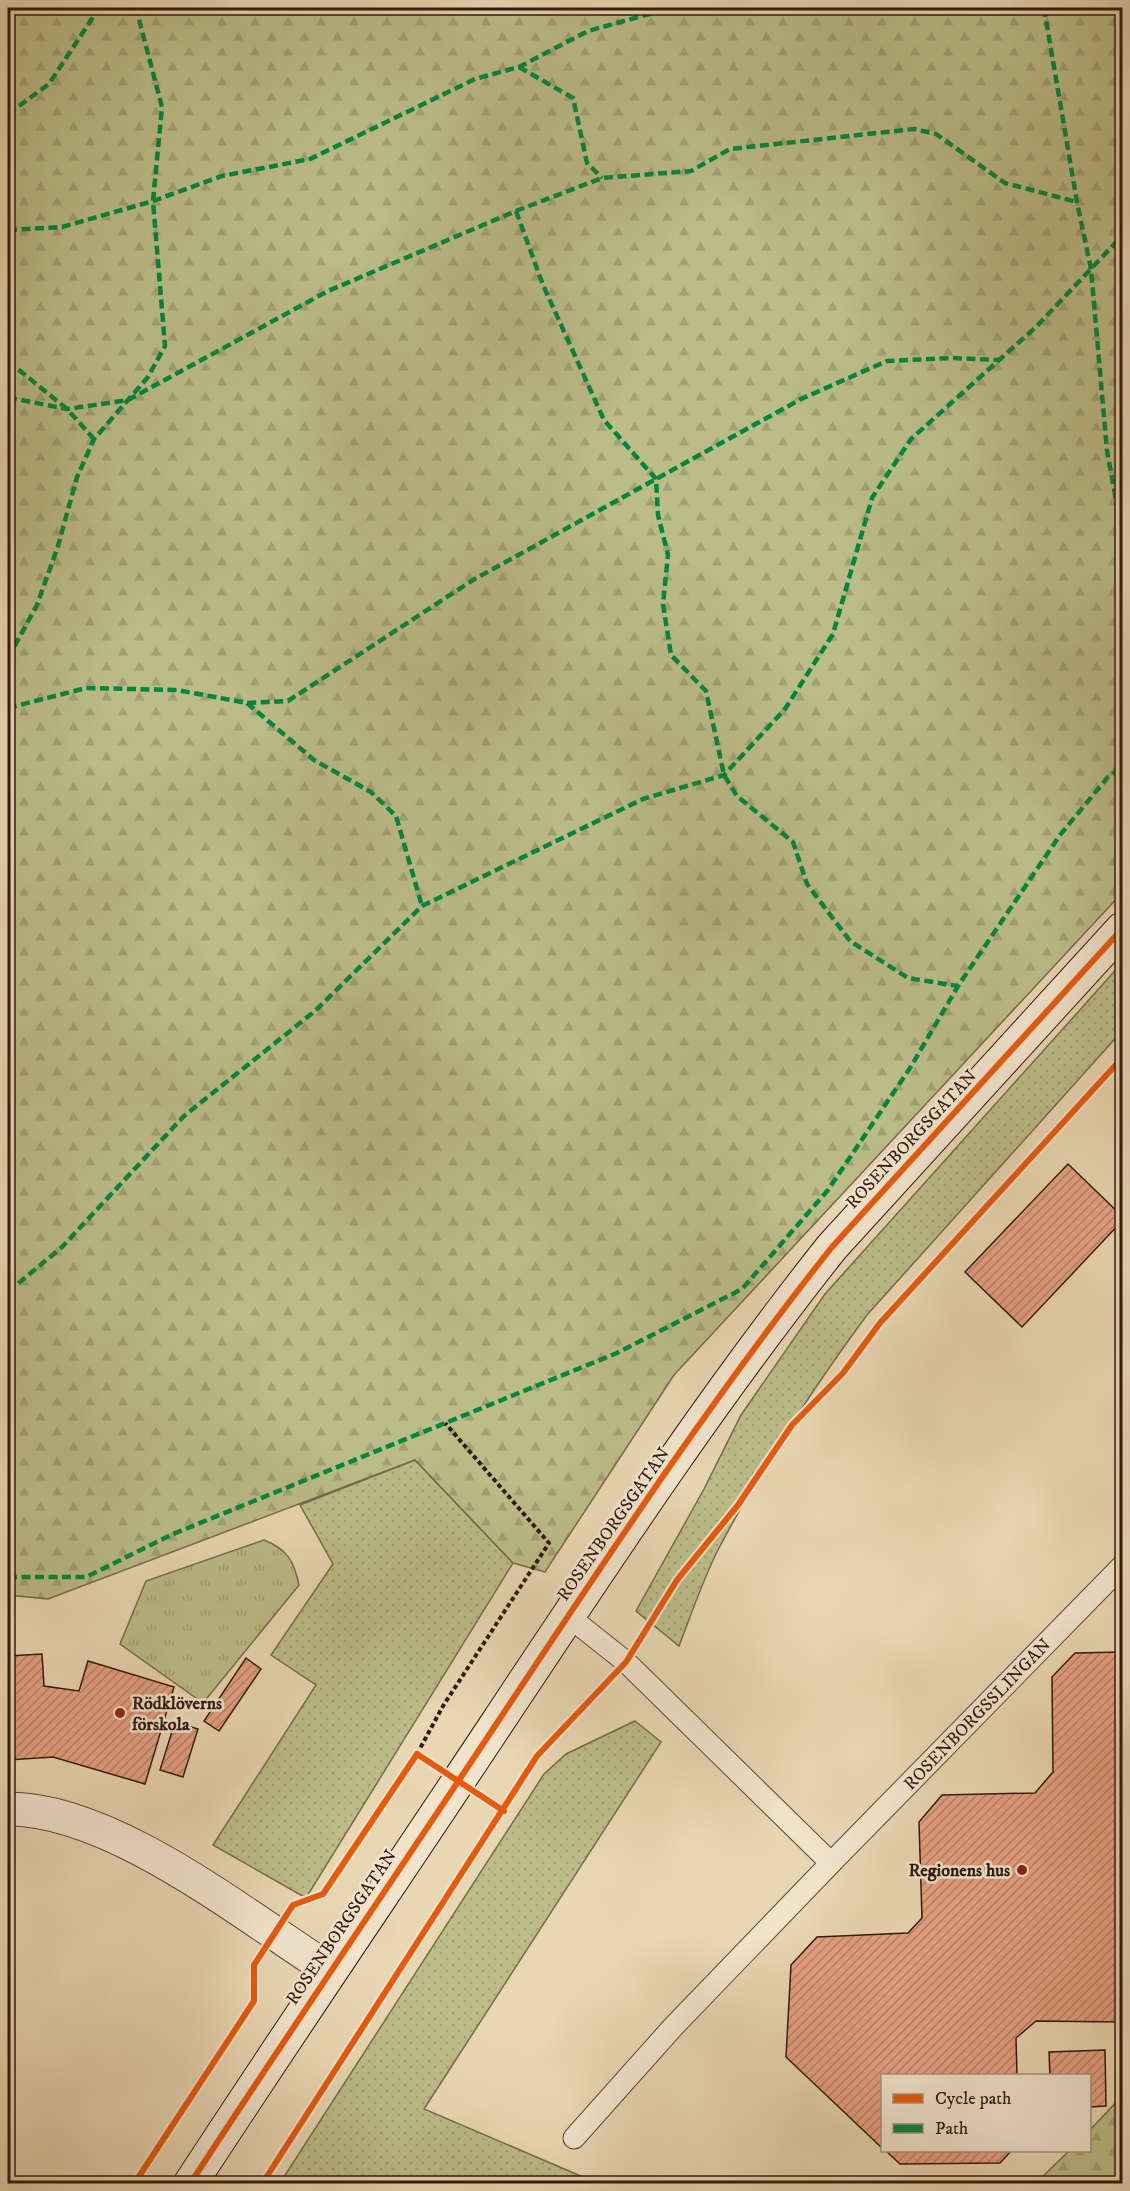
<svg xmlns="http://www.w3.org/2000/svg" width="1130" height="2191" font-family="'IM FELL DW Pica',serif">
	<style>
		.grass { fill: url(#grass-dots); stroke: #766a4b; stroke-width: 1.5 }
		.forest { fill: url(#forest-firs); stroke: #766a4b; stroke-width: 1.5 }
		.park { fill: url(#park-tufts); stroke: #766a4b; stroke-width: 1.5 }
		.building { fill: url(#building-hatch); stroke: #32180e; stroke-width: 1.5 }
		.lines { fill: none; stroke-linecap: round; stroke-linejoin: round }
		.lane-casing { stroke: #604837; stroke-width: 23 }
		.street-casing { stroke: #604837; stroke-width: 35 }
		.secondary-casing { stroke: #32180e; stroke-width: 35 }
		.path { stroke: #32180e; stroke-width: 4; stroke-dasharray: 4.5 3; stroke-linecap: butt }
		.lane { stroke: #f1e4cd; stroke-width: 21 }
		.street { stroke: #f1e4cd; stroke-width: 33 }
		.secondary { stroke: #f1e4cd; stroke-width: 33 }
		.quiet { stroke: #00873e; stroke-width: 4.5; stroke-dasharray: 9 4.5; stroke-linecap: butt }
		.cycleway-casing { stroke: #f1e4cd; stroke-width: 10 }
		.cycleway { stroke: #e8590c; stroke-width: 6 }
		.poi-dot { fill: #8f2418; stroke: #f1e4cd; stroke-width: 2 }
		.labels { text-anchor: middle; stroke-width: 5; stroke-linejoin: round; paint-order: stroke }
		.street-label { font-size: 18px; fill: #32180e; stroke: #f1e4cd }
		.poi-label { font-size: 18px; font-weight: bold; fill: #32180e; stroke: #f1e4cd; text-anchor: start }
	</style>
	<defs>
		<pattern id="grass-dots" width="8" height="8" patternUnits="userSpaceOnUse" patternTransform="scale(1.5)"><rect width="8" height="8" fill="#bbbc88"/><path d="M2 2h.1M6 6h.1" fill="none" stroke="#a1a174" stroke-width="1.8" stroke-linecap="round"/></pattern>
		<pattern id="forest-firs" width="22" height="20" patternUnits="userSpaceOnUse" patternTransform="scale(1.5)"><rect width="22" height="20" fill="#bbbc88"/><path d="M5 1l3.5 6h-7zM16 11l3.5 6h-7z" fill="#a1a174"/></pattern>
		<pattern id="park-tufts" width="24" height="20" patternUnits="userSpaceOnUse" patternTransform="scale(1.5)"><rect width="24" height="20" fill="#bbbc88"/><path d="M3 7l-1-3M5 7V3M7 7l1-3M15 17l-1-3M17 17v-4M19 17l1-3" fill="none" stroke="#a1a174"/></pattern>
		<pattern id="building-hatch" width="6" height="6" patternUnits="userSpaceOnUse" patternTransform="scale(1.5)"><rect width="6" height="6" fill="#e6a082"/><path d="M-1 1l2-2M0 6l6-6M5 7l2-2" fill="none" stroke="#bb8169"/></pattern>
	</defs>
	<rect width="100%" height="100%" fill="#e9d6b2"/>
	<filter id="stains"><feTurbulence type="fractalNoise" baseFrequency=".00333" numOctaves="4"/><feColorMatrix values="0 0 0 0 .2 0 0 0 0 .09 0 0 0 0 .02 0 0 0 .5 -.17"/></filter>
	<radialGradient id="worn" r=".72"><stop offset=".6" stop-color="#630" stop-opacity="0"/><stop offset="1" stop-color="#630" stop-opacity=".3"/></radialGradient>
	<g class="grass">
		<path d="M1122 963V1031L867 1315C811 1391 760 1469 717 1552 702 1582 691 1615 679 1646L636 1611 704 1489 741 1415 825 1294Z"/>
		<path d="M415 1460 513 1563 306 1898 213 1845 316 1685 271 1655 333 1564 300 1505Z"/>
		<path d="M635 1721 661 1742 424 2109 597 2183H280L544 1774 566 1754Z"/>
	</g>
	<g class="forest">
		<path d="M8 8H1122V893L674 1375 545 1572 513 1563 415 1460 48 1599 8 1595Z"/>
		<path d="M1122 2096V2183H1036L1069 2151 1090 2150V2130Z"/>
	</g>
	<path class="park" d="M264 1540C287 1549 294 1561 299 1585L203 1703 120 1644 146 1581Z"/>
	<g class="building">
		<path d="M1068 1164 1122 1216V1221L1022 1327 965 1272Z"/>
		<path d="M1122 1652V2022L1036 2021 1016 2038 1017 2076H882V2148L786 2057 791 1965 817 1937 908 1933 922 1918 919 1822 942 1795 1035 1793 1053 1772 1052 1677 1075 1653Z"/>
		<path d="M42 1654 44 1686 79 1691 88 1661 174 1687 145 1784 53 1757 8 1760V1656Z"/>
		<path d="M246 1658 261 1669 219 1731 204 1721Z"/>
		<path d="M175 1722 198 1729 183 1777 160 1770Z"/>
		<path d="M1105 2050 1106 2106 1090 2107V2076H1050L1049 2052Z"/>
		<path d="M885 2150H1012L1000 2163 900 2164Z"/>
	</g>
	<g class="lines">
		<defs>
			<g id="lane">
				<path d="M568 1616 626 1662 831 1863 1122 1566"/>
				<path d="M574 2138 673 2027 831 1863"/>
			</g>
			<path id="street" d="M8 1809C113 1809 243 1915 330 1970"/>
			<path id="secondary" d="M190 2184C291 2029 395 1877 497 1723 604 1562 711 1399 832 1247L1122 929"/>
		</defs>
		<use href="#lane" class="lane-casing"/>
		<use href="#street" class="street-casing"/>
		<use href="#secondary" class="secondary-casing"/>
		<path class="path" d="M417 1754 443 1706 549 1543 445 1423"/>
		<use href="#lane" class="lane"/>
		<use href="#street" class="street"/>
		<use href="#secondary" class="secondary"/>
		<g class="quiet">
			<path d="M1044 8 1077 202 1091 269 1107 451 1122 532"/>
			<path d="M519 67 573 98 587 163 602 178"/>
			<path d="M8 114 49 84 99 8"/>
			<path d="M516 211 543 285 604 420 656 479 658 515 668 555 663 604 671 655 706 691 724 775 737 796 793 842 807 884 850 941 908 978 958 986"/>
			<path d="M8 230 62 227 153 201 222 176 310 159 475 79 519 67 588 31 671 8"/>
			<path d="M8 361 67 409 94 439"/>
			<path d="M8 400 16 399 67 409 128 400 328 291 516 211 602 178 691 171 730 149 914 129 936 134 1005 183 1077 202"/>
			<path d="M8 658 37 605 58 546 77 477 94 439 148 377 165 346 153 201 162 107 136 8"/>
			<path d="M247 703 314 760 371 792 396 816 422 906"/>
			<path d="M8 708 86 688 177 690 247 703 288 701 473 580 801 399 887 361 952 358 1000 360"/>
			<path d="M8 1292 62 1247 184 1116 315 1011 422 906 643 799 724 775 785 709 833 634 872 498 911 439 1036 327 1122 236"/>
			<path d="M8 1577H86L173 1534 617 1353 742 1289 828 1190 910 1068 958 986 1060 835 1108 777 1122 767"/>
		</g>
		<defs>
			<g id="cycleway">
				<path d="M134 2184 254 2001V1965L293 1905 323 1894 417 1754 504 1811"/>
				<path d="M190 2184C291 2029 395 1877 497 1723 604 1562 711 1399 832 1247L1122 929"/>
				<path d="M262 2184 537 1756 626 1662 677 1580 738 1505 792 1425 843 1373 880 1323 1122 1058"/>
			</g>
		</defs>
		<use href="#cycleway" class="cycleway-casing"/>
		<use href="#cycleway" class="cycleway"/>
	</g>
	<g class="poi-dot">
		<circle cx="120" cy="1713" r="6"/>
		<circle cx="1022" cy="1870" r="6"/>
	</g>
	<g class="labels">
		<g class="street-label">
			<text transform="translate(911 1139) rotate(-47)" y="6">ROSENBORGSGATAN</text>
			<text transform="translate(613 1524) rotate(-55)" y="6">ROSENBORGSGATAN</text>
			<text transform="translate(977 1714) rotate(-46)" y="6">ROSENBORGSSLINGAN</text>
			<text transform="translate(341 1927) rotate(-56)" y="6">ROSENBORGSGATAN</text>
		</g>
		<g class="poi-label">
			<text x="132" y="1709">Rödklöverns<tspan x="132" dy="21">förskola</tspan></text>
			<text x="1010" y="1876" text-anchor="end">Regionens hus</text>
		</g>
	</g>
	<rect width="1130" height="2191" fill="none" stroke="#e9d6b2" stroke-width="30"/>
	<rect x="9" y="9" width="1112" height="2173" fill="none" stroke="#32180e" stroke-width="3"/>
	<rect x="15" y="15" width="1100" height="2161" fill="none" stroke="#32180e" stroke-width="1.5"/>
	<rect x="881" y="2074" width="210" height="78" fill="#f1e4cd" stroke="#a59281" stroke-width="1.5"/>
	<rect x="893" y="2094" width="30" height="9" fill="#e8590c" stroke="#a59281" stroke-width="1.5"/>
	<text x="935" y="2104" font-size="18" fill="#32180e">Cycle path</text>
	<rect x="893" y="2124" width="30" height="9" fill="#00873e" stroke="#a59281" stroke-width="1.5"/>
	<text x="935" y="2134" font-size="18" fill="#32180e">Path</text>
	<rect width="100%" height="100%" filter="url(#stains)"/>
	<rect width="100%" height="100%" fill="url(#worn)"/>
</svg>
